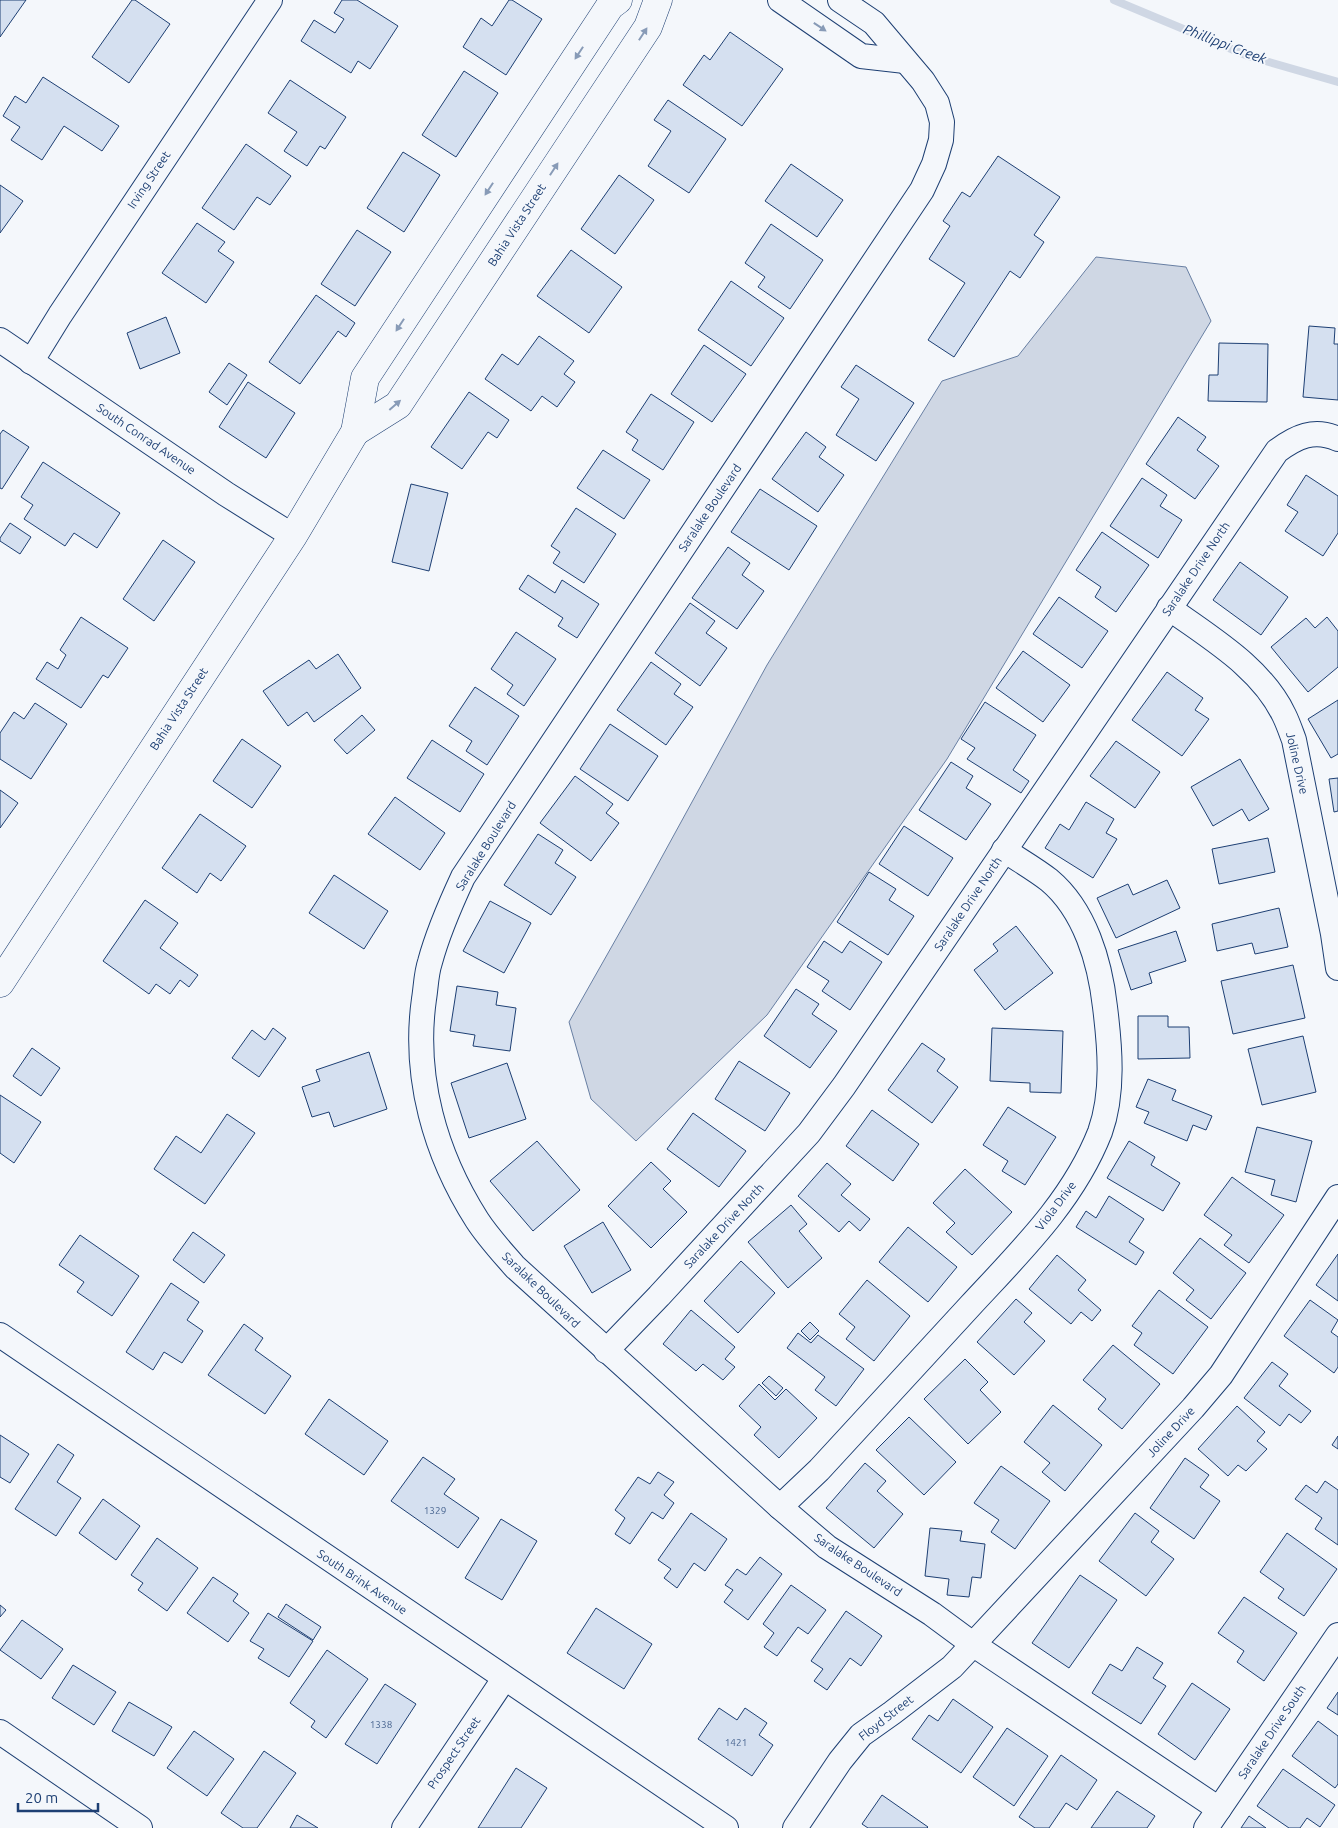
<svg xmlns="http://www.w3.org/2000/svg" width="1338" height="1828" font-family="Ubuntu,sans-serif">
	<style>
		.water { fill: #cfd7e4; stroke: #687fa3 }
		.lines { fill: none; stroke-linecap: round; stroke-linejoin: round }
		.stream { stroke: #cfd7e4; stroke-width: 8 }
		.building { fill: #d5e0f0; stroke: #1d3f73 }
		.street-casing { stroke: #1d3f73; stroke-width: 26 }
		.secondary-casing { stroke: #1d3f73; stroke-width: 29 }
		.street { stroke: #f4f7fb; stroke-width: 24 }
		.secondary { stroke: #f4f7fb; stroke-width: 28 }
		.oneway { fill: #889bb7 }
		.labels { text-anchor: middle; stroke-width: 4; stroke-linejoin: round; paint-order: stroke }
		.number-label { font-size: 10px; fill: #4b6792 }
		.street-label { font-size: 12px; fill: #1d3f73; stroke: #f4f7fb }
		.water-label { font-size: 14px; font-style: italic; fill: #1d3f73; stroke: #f4f7fb }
	</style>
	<rect width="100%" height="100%" fill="#f4f7fb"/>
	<path class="water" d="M1096 257 1186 267 1211 321 947 759 767 1015 636 1141 591 1099 569 1022 646 886 767 665 942 381 1018 356Z"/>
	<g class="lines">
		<path class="stream" d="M1114 0 1248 56 1338 82"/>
	</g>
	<g class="building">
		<path d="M0 0H26L0 37Z"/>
		<path d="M132 0H135L170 24 129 83 92 57Z"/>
		<path d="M342 0H357L398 26 370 69 358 61 351 73 301 41 314 20 335 33 344 19 334 13Z"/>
		<path d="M509 0H512L542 19 506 75 463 47 481 18 492 26Z"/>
		<path d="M730 32 783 69 742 126 683 85 704 55 710 60Z"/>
		<path d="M464 71 498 93 456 157 422 135Z"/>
		<path d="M43 77 119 126 102 151 64 126 42 160 11 140 20 127 3 116 15 96 26 103Z"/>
		<path d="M290 80 346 117 325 149 320 146 307 166 284 151 297 132 268 113Z"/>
		<path d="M668 100 726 139 689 193 648 166 671 131 654 120Z"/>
		<path d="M246 144 291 176 270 205 257 197 234 230 202 208Z"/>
		<path d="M403 152 440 175 404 232 367 208Z"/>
		<path d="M998 156 1060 197 1034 235 1044 242 1020 278 1010 271 954 357 928 340 965 283 929 259 950 226 943 221 962 192 970 197Z"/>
		<path d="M791 164 843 200 817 237 765 201Z"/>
		<path d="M619 175 654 200 615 254 581 229Z"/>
		<path d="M0 185 23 201 0 233Z"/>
		<path d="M197 223 225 242 218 251 234 262 206 303 162 273Z"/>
		<path d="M771 224 823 260 790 309 758 287 765 277 745 263Z"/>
		<path d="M357 230 391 252 355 306 321 284Z"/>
		<path d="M571 250 622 287 589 333 537 296Z"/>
		<path d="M731 281 784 318 751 366 698 330Z"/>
		<path d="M316 295 355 323 346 337 338 331 300 384 269 362Z"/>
		<path d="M166 317 180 353 140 369 127 333Z"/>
		<path d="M1309 326 1335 328 1334 344H1338V400L1303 397Z"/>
		<path d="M539 336 574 361 564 374 575 382 557 407 542 396 531 411 485 379 502 354 518 365Z"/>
		<path d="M1219 343 1268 344 1267 402 1208 401 1209 375H1218Z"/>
		<path d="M704 345 746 374 712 422 671 394Z"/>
		<path d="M229 363 247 375 227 405 209 392Z"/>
		<path d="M856 365 914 403 876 461 836 435 859 399 841 387Z"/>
		<path d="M248 382 295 413 266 458 219 427Z"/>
		<path d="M469 392 509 420 497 438 488 432 462 469 431 447Z"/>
		<path d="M651 394 694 422 663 470 632 450 638 440 626 432Z"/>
		<path d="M1178 417 1206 437 1197 450 1219 466 1195 499 1146 464Z"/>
		<path d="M3 430 29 447 2 489 0 488V434Z"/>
		<path d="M806 432 826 447 819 457 844 475 818 512 772 479Z"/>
		<path d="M603 450 650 480 624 519 577 488Z"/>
		<path d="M43 462 120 513 97 548 74 533 65 546 24 519 33 505 21 497Z"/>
		<path d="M1306 475 1338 496V533L1323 556 1285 531 1298 512 1287 505Z"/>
		<path d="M1142 478 1167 495 1160 506 1182 520 1158 558 1110 526Z"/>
		<path d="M411 484 448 493 429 571 392 562Z"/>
		<path d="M760 489 817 526 789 570 731 532Z"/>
		<path d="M576 508 616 534 584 583 553 563 560 552 551 546Z"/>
		<path d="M10 523 31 537 20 554 0 541V538Z"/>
		<path d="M1102 532 1149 565 1116 612 1095 597 1101 587 1076 570Z"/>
		<path d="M163 540 195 562 154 621 123 599Z"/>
		<path d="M728 547 750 563 742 575 764 591 737 629 692 598Z"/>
		<path d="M1240 562 1288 597 1261 635 1213 600Z"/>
		<path d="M528 575 555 593 562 580 599 604 577 638 558 626 563 618 519 589Z"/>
		<path d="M1059 597 1108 631 1082 668 1033 634Z"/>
		<path d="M690 603 715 621 706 633 727 648 700 686 655 653Z"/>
		<path d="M81 617 128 648 108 678 103 675 81 708 36 679 47 662 58 669 66 655 60 650Z"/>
		<path d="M1327 617 1338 631V667L1308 692 1271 647 1306 618 1315 628Z"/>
		<path d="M516 632 556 659 524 706 507 694 513 685 491 669Z"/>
		<path d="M1023 651 1070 685 1043 722 996 688Z"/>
		<path d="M338 654 361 688 314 722 307 712 288 726 263 691 309 660 316 669Z"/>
		<path d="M651 662 681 684 674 694 693 707 666 745 617 710Z"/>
		<path d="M1167 672 1203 698 1195 710 1209 719 1182 756 1132 720Z"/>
		<path d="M475 687 519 716 487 765 466 751 472 741 449 726Z"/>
		<path d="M1338 700V754L1331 758 1308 719Z"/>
		<path d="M985 702 1036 735 1013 770 1029 781 1021 793 967 759 975 748 961 739Z"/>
		<path d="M35 703 67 724 31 779 0 759V733L14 712 24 719Z"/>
		<path d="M362 715 375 730 347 754 334 740Z"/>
		<path d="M610 724 658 756 628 801 580 769Z"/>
		<path d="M242 739 281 766 252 808 213 781Z"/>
		<path d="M432 740 484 774 460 812 407 778Z"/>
		<path d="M1116 741 1160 772 1135 808 1090 776Z"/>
		<path d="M1240 759 1269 809 1249 821 1242 809 1213 826 1191 787Z"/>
		<path d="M951 762 973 776 966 788 991 804 966 840 919 810Z"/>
		<path d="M575 776 613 804 606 813 619 823 591 861 540 823Z"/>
		<path d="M1338 778V811L1334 812 1329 779Z"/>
		<path d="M0 790 18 803 0 828Z"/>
		<path d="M395 797 445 833 420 870 368 834Z"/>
		<path d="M1086 802 1114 819 1106 833 1117 839 1093 878 1045 848 1060 824 1069 830Z"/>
		<path d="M200 814 246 846 221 881 210 873 197 893 162 868Z"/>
		<path d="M904 826 953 858 928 896 879 864Z"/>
		<path d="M538 834 563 850 555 863 576 877 551 915 504 885Z"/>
		<path d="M1268 838 1275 872 1219 884 1212 849Z"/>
		<path d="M869 872 896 889 889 900 914 916 888 955 837 922Z"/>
		<path d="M334 875 388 911 364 949 309 913Z"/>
		<path d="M1167 880 1180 908 1116 938 1097 898 1128 884 1133 895Z"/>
		<path d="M145 900 178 923 160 948 198 975 189 987 180 980 170 994 156 984 149 994 103 961Z"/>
		<path d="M490 901 531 923 504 973 463 951Z"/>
		<path d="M1279 908 1288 947 1255 954 1252 943 1217 951 1212 924Z"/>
		<path d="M1016 926 1053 973 1005 1010 974 970 998 951 993 944Z"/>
		<path d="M1176 931 1186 961 1149 973 1152 983 1131 990 1118 950Z"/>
		<path d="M824 941 842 953 850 941 882 962 850 1010 822 991 829 981 807 967Z"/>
		<path d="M1293 965 1305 1018 1233 1034 1221 981Z"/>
		<path d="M457 986 498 992 496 1005 516 1008 510 1051 473 1046 475 1035 450 1031Z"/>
		<path d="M796 989 819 1004 812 1014 837 1031 810 1068 764 1036Z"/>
		<path d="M1138 1016H1168V1027H1189L1190 1058 1138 1059Z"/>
		<path d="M273 1028 286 1038 259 1077 232 1058 252 1030 265 1040Z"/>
		<path d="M992 1028 1063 1031 1061 1093 1030 1092V1083L990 1081Z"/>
		<path d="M1303 1036 1316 1092 1262 1105 1248 1049Z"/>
		<path d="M922 1043 945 1059 937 1071 958 1087 932 1123 888 1090Z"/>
		<path d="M32 1048 60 1068 41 1096 13 1076Z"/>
		<path d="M369 1052 387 1109 334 1127 329 1112 312 1117 302 1087 320 1081 316 1070Z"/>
		<path d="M739 1061 790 1093 765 1131 715 1099Z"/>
		<path d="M507 1063 526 1119 469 1138 451 1083Z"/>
		<path d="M1148 1079 1176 1090 1172 1100 1212 1116 1206 1130 1193 1125 1187 1141 1144 1123 1149 1112 1136 1107Z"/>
		<path d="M0 1095 41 1122 14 1163 0 1153Z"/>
		<path d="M1008 1107 1056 1137 1025 1185 1002 1171 1008 1161 983 1145Z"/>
		<path d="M872 1110 919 1144 893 1181 846 1146Z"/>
		<path d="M693 1113 746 1151 719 1187 667 1149Z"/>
		<path d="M227 1114 255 1133 205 1204 154 1169 176 1136 201 1153Z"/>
		<path d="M1257 1127 1312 1141 1296 1202 1271 1195 1275 1180 1245 1172Z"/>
		<path d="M537 1141 580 1190 533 1231 490 1181Z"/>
		<path d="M1129 1141 1155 1157 1151 1165 1180 1183 1163 1211 1107 1178Z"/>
		<path d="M651 1162 671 1181 663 1189 687 1212 651 1248 608 1206Z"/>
		<path d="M827 1163 851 1184 841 1195 870 1219 860 1231 849 1221 839 1232 798 1196Z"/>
		<path d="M965 1169 1012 1212 972 1255 946 1232 955 1223 933 1203Z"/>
		<path d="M1232 1177 1284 1215 1249 1263 1224 1245 1232 1235 1204 1215Z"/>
		<path d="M1109 1196 1144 1219 1129 1242 1144 1252 1136 1265 1076 1227 1086 1211 1096 1218Z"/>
		<path d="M791 1205 807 1224 799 1231 822 1258 788 1288 748 1242Z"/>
		<path d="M603 1222 631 1270 592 1293 564 1246Z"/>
		<path d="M908 1227 957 1267 928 1302 879 1262Z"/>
		<path d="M193 1232 225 1255 204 1283 173 1260Z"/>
		<path d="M80 1235 139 1276 112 1316 77 1292 84 1282 59 1265Z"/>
		<path d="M1200 1238 1246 1273 1211 1319 1186 1300 1194 1290 1173 1273Z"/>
		<path d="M1338 1254V1301L1316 1285Z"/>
		<path d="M1057 1255 1086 1280 1078 1290 1101 1310 1092 1321 1081 1312 1071 1324 1029 1289Z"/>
		<path d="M741 1261 775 1293 738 1333 704 1301Z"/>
		<path d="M867 1280 910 1316 874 1361 846 1339 855 1327 839 1314Z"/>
		<path d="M171 1283 199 1302 187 1320 203 1331 182 1363 164 1352 153 1370 126 1352Z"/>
		<path d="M1159 1290 1208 1327 1173 1374 1134 1345 1142 1333 1132 1326Z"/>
		<path d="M1016 1299 1032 1313 1024 1322 1045 1341 1014 1375 977 1342Z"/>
		<path d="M1310 1300 1338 1320 1331 1332 1338 1337V1367L1334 1373 1284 1336Z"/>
		<path d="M691 1310 735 1347 725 1359 735 1367 723 1380 703 1364 696 1371 663 1344Z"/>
		<path d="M810 1322 819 1331 810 1340 801 1331Z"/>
		<path d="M244 1324 263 1338 255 1350 291 1376 265 1414 208 1375Z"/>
		<path d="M798 1333 811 1343 818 1335 864 1369 836 1406 815 1390 825 1377 787 1348Z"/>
		<path d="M1113 1345 1160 1384 1122 1429 1098 1409 1106 1399 1083 1380Z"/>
		<path d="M965 1359 988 1382 980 1390 1001 1412 968 1444 924 1399Z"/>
		<path d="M1272 1362 1288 1374 1279 1386 1311 1411 1301 1423 1289 1414 1280 1426 1244 1398Z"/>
		<path d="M769 1376 783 1388 776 1396 762 1383Z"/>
		<path d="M759 1384 775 1400 786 1389 817 1418 779 1458 754 1435 761 1427 739 1406Z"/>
		<path d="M329 1399 388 1441 364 1475 305 1434Z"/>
		<path d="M1053 1405 1102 1445 1065 1491 1042 1472 1050 1463 1024 1442Z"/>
		<path d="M1237 1406 1265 1432 1257 1441 1267 1449 1246 1471 1238 1465 1228 1476 1198 1449Z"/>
		<path d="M909 1417 956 1462 924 1495 876 1450Z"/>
		<path d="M0 1435 29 1454 10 1483 0 1477Z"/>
		<path d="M1338 1436V1449L1332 1445Z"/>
		<path d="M58 1444 74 1455 57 1482 81 1498 56 1536 15 1509Z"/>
		<path d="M423 1457 455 1479 444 1494 479 1518 458 1548 391 1501Z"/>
		<path d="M1185 1458 1209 1475 1200 1487 1220 1501 1194 1539 1150 1508Z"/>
		<path d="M865 1463 886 1481 877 1491 903 1514 874 1548 826 1508Z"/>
		<path d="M1001 1466 1050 1501 1015 1549 991 1532 999 1520 974 1503Z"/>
		<path d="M658 1472 674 1482 664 1495 674 1503 663 1519 652 1512 630 1544 615 1534 625 1518 615 1510 638 1477 650 1484Z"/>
		<path d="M1325 1481 1338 1490V1545L1315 1529 1322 1518 1295 1499 1306 1485 1317 1493Z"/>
		<path d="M103 1499 140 1526 116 1560 79 1533Z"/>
		<path d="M691 1513 727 1539 705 1571 694 1563 677 1588 664 1578 671 1569 658 1560Z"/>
		<path d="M1135 1513 1159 1531 1151 1542 1174 1559 1146 1596 1099 1561Z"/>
		<path d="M501 1519 537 1541 502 1600 465 1578Z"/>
		<path d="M930 1528 962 1531 960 1541 985 1544 981 1578 972 1577 969 1597 947 1595 949 1579 925 1576Z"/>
		<path d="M1287 1533 1337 1569 1304 1616 1278 1598 1284 1589 1260 1572Z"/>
		<path d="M157 1538 198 1568 167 1611 138 1590 143 1583 131 1575Z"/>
		<path d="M760 1557 782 1574 748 1620 724 1602 733 1590 725 1585 737 1569 746 1575Z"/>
		<path d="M1080 1575 1117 1600 1069 1668 1032 1643Z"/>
		<path d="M213 1577 238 1594 233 1601 249 1613 228 1642 187 1613Z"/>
		<path d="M791 1585 826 1610 808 1634 798 1627 777 1656 764 1647 774 1633 763 1624Z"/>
		<path d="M1244 1597 1297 1633 1264 1681 1237 1662 1244 1651 1218 1633Z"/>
		<path d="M286 1604 321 1627 313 1640 278 1617Z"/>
		<path d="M0 1605 6 1610 0 1617Z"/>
		<path d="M596 1608 652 1644 624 1689 567 1653Z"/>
		<path d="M846 1611 882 1636 861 1666 850 1658 827 1690 814 1681 823 1669 811 1661Z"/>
		<path d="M268 1613 313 1641 289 1677 258 1658 264 1649 250 1641Z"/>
		<path d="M22 1620 63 1649 41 1679 0 1650Z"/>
		<path d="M1137 1647 1163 1663 1153 1678 1166 1686 1141 1724 1092 1693 1110 1664 1122 1671Z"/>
		<path d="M327 1650 368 1679 326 1738 311 1727 315 1721 290 1703Z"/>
		<path d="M73 1665 116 1692 94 1725 52 1698Z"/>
		<path d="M1192 1683 1230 1709 1195 1760 1158 1734Z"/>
		<path d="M385 1684 416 1704 377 1764 345 1744Z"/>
		<path d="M1338 1692V1715L1327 1708Z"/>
		<path d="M953 1699 993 1727 961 1773 912 1739 929 1715 938 1721Z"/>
		<path d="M129 1702 172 1727 154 1756 112 1731Z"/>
		<path d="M719 1708 737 1720 745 1708 767 1723 759 1735 773 1745 752 1776 698 1739Z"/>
		<path d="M1318 1721 1338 1736V1784L1335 1788 1292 1756Z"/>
		<path d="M1007 1728 1048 1756 1014 1806 973 1777Z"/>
		<path d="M194 1731 234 1759 207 1796 167 1768Z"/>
		<path d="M264 1751 296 1773 257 1828H243L221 1813Z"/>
		<path d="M1061 1755 1097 1780 1077 1810 1066 1803 1049 1828H1035L1019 1817Z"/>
		<path d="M516 1768 547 1788 521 1828H478Z"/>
		<path d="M1283 1769 1335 1805 1320 1827 1307 1818 1300 1828H1289L1257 1806Z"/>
		<path d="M1117 1791 1155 1816 1147 1828H1091Z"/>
		<path d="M882 1795 928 1827 927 1828H868L862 1824Z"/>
		<path d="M297 1815 318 1828H290Z"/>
		<path d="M1249 1816 1266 1828H1241Z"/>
	</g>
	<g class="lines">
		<defs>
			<g id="street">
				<path d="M780 0 861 56 905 61"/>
				<path d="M840 0 874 23 923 81 937 103 942 122 941 140 934 164 922 190 463 877C450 905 438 932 430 962 426 974 426 987 424 999 413 1077 435 1154 477 1220 488 1237 502 1252 515 1267L780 1507 827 1547 932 1614 974 1645 1219 1809"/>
				<path d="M0 340 226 494 293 536"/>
				<path d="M31 362 60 315 270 0"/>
				<path d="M1169 608C1210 638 1261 667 1284 715 1288 723 1291 732 1294 740L1333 934 1338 968"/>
				<path d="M0 1335 726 1828"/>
				<path d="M606 1351 659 1296 809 1133 844 1086 1277 451C1296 437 1314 428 1338 439"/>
				<path d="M780 1507 819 1470C869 1416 919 1361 970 1306 1019 1253 1073 1201 1100 1132 1114 1093 1110 1047 1105 1007 1100 962 1085 910 1049 880 1035 869 1019 860 1004 850"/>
				<path d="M0 1732 140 1828"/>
				<path d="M404 1828 504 1679"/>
				<path d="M795 1828 840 1761 861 1735 892 1713 952 1667 1193 1408 1221 1375 1338 1197"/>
				<path d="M1206 1828 1338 1635"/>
			</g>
			<g id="secondary">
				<path d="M355 432 398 405 648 27 658 0"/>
				<path d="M0 983 293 536 355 432 365 378 610 6 618 0"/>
			</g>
		</defs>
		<use href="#street" class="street-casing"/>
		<use href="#secondary" class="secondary-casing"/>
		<use href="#street" class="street"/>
		<use href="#secondary" class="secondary"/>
	</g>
	<defs><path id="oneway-solid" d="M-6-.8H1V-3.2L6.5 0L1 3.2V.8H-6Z" transform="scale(1.25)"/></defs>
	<g class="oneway">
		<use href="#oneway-solid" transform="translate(820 27) rotate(34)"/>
		<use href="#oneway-solid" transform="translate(643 34) rotate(-57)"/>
		<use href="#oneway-solid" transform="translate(579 53) rotate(123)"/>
		<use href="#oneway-solid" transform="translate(554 169) rotate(-57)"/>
		<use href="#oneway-solid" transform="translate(489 189) rotate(123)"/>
		<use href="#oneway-solid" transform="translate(400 325) rotate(123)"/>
		<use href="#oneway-solid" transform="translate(395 405) rotate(-41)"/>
	</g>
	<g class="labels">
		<g class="number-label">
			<text x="435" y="1514">1329</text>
			<text x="381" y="1728">1338</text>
			<text x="736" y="1746">1421</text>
		</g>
		<g class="street-label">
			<text transform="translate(149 180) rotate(-56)" y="4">Irving Street</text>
			<text transform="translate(517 225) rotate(-57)" y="4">Bahia Vista Street</text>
			<text transform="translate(146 439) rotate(34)" y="4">South Conrad Avenue</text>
			<text transform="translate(710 508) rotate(-56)" y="4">Saralake Boulevard</text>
			<text transform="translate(1196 569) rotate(-56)" y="4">Saralake Drive North</text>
			<text transform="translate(179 709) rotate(-57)" y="4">Bahia Vista Street</text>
			<text transform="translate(1297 763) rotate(77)" y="4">Joline Drive</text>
			<text transform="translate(486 846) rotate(-58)" y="4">Saralake Boulevard</text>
			<text transform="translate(968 904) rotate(-56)" y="4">Saralake Drive North</text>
			<text transform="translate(1056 1206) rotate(-53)" y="4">Viola Drive</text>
			<text transform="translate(724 1226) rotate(-47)" y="4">Saralake Drive North</text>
			<text transform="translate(541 1290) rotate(44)" y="4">Saralake Boulevard</text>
			<text transform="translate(1171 1432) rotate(-47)" y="4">Joline Drive</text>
			<text transform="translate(858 1565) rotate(34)" y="4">Saralake Boulevard</text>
			<text transform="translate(362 1582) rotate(34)" y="4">South Brink Avenue</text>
			<text transform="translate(886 1718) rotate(-38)" y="4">Floyd Street</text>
			<text transform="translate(1272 1732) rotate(-56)" y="4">Saralake Drive South</text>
			<text transform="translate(454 1753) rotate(-56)" y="4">Prospect Street</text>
		</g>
		<g class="water-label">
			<text transform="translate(1225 44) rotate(21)" y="5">Phillippi Creek</text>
		</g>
	</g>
	<path d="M18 1803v8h80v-8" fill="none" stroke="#1d3f73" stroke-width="2.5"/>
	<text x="25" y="1803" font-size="15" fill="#1d3f73" stroke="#f4f7fb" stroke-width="4" paint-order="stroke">20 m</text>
</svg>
